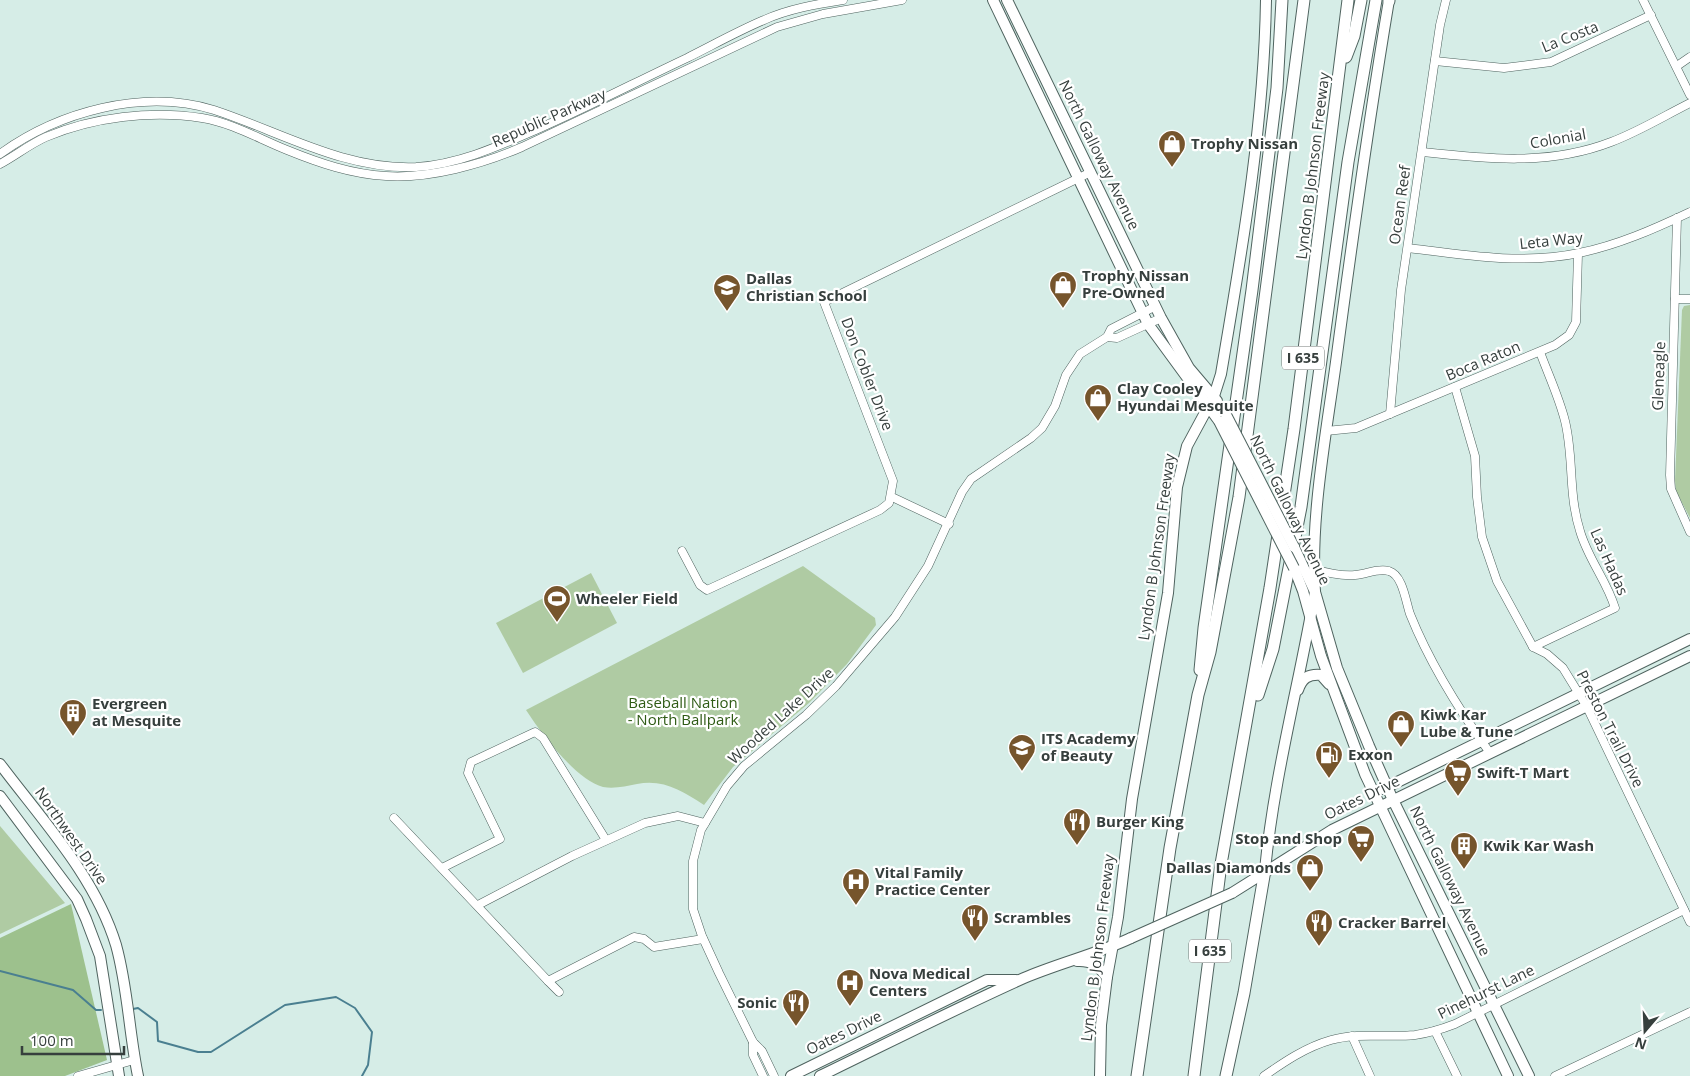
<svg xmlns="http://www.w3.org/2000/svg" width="1690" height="1076" font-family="'Open Sans',sans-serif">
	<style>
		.green { fill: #afcba3 }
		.forest { fill: #9dc18d }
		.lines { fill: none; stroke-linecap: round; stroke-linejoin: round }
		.stream { stroke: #4a7f90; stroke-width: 2 }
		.minor-casing { stroke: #4f635f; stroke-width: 9 }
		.major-casing { stroke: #4f635f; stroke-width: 12 }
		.highway-casing { stroke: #4f635f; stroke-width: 13 }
		.minor { stroke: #fff; stroke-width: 8 }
		.major { stroke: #fff; stroke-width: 10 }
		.highway { stroke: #fff; stroke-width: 11 }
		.major-bridge-casing { stroke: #4f635f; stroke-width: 12; stroke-linecap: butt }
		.major-bridge { stroke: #fff; stroke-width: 10 }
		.labels { text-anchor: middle; stroke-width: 4.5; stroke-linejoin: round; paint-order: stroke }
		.shield { fill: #fff; stroke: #727977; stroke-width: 1 }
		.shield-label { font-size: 14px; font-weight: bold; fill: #363f3d }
		.street-label { font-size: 15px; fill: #363f3d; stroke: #fff }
		.poi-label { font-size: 15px; font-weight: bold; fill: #363f3d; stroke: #fff; text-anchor: start }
		.park-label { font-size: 15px; fill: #2f5b15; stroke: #fff }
	</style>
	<rect width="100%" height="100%" fill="#d6ede7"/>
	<g class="green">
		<path d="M1690 305V518L1676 491 1675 481 1682 310 1684 306Z"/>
		<path d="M803 566 875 618 876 625 847 664 809 703 733 767 704 805C682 791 664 779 637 784 626 786 615 789 603 787 576 780 541 733 526 710Z"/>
		<path d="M591 573 617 623 523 673 496 623Z"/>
		<path d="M0 826 65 903 0 934Z"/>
	</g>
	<path class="forest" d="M71 904 107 1060 65 1076H0V938Z"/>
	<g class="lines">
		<g class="stream">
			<path d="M0 971 73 990 96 1010H101"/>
			<path d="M133 1009 138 1008 157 1022 158 1041 198 1052H211L285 1005 336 997 355 1008 372 1032 368 1065 362 1076"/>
		</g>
		<defs>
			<g id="minor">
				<path d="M1643 0 1690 95"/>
				<path d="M1435 61 1504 68 1551 62 1651 15"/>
				<path d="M1677 66 1690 57"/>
				<path d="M1422 152C1486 159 1549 166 1611 142 1638 132 1664 116 1690 103"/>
				<path d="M0 154C58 112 143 88 214 110 281 132 344 170 416 167 461 164 501 145 540 128 590 106 638 81 687 58 713 45 738 31 764 20 788 9 817 4 843 0"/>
				<path d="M0 164C15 156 30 144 46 137 93 117 152 110 202 118 233 123 259 139 287 150 319 163 351 174 386 176 429 179 483 164 522 147L777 27 823 14 902 0"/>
				<path d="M1677 218 1670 475 1671 489 1690 532"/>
				<path d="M1408 248C1464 255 1523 265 1579 253 1618 245 1654 229 1690 212"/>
				<path d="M1675 299H1690"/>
				<path d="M1107 337 1117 338 1161 318"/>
				<path d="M1455 387 1475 456 1477 497 1482 537 1497 581 1533 647 1547 654 1563 668 1587 707 1690 922"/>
				<path d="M1390 414 1401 290 1440 25 1446 0"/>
				<path d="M1326 431 1356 428 1555 345 1569 335 1576 322 1578 254"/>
				<path d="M892 497 949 524"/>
				<path d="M682 551 700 585 707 590 880 510 889 503 893 481 824 302 1091 172"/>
				<path d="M1314 569C1327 573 1342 576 1355 575 1367 574 1377 568 1389 571 1403 575 1406 603 1410 614 1430 664 1459 710 1490 753"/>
				<path d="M1533 647 1615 608C1607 581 1588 559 1580 531 1568 493 1574 457 1565 421 1559 397 1548 374 1540 352"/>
				<path d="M394 818 548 981 634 937 644 939 654 947 703 939"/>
				<path d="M442 868 500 839 468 773 471 762 535 732 543 738 606 840"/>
				<path d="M478 905 572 856 645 823 678 816 705 823"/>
				<path d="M548 981 559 992"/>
				<path d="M1435 1031 1457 1076"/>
				<path d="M1352 1036 1370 1076"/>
				<path d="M753 1042V1055L763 1076"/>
				<path d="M78 1076 134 1060"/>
				<path d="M774 1076 762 1051 753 1042 719 973 702 936 693 909V861L701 830 727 786 744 766 806 715 836 686 895 617 928 566 962 492 971 479 1031 438 1042 428 1055 406 1066 375 1080 354 1107 337 1111 329 1156 306"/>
				<path d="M1264 1076C1284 1062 1306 1047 1331 1040 1359 1032 1387 1038 1415 1035 1429 1033 1442 1029 1455 1024L1684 910"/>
				<path d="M1555 1076 1690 1012"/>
			</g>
			<g id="major">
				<path d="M993 0 1148 324 1219 421"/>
				<path d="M1007 0 1161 318 1189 368 1217 401"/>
				<path d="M1294 547 1315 592 1337 668 1369 746 1393 800 1529 1076"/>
				<path d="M1294 568 1303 591 1321 656 1365 774 1508 1076"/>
				<path d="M1298 690C1302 678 1308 674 1321 675L1329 684"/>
				<path d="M0 764C42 820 95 876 116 945 128 988 129 1033 138 1076"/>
				<path d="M1383 789 1690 639"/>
				<path d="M0 796 77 899 86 919 100 956 119 1076"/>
				<path d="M1265 870C1274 776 1299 685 1315 592 1310 519 1326 435 1336 362 1352 241 1369 120 1389 0"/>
				<path d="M1232 893 1332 830 1690 656"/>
				<path d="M1077 961C1092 960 1098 966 1107 977"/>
				<path d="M791 1076 987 980H1016"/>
				<path d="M820 1076C888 1043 955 1009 1024 978 1059 963 1097 954 1131 938"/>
				<path d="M1100 1076 1101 1025 1107 977 1118 917 1132 799 1168 593 1177 487 1187 446 1214 396 1221 374C1242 250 1264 126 1266 0"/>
			</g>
			<g id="highway">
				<path d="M1389 0V1"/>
				<path d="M1346 57 1354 36 1361 0"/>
				<path d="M1200 670 1204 628 1252 290 1277 88 1282 0"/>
				<path d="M1258 695 1273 649 1301 507 1348 162 1376 0"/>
				<path d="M1137 1076 1170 848 1198 695 1210 652 1239 497 1304 0"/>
				<path d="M1194 1076 1221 864 1270 588 1294 429 1348 0"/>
				<path d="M1226 1076 1244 993 1265 870"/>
			</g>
		</defs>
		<use href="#minor" class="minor-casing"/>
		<use href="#major" class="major-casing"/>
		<use href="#highway" class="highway-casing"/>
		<use href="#minor" class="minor"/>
		<use href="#major" class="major"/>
		<use href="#highway" class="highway"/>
		<defs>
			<g id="major-bridge">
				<path d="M1222 407 1294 547"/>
				<path d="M1219 421 1294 568"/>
				<path d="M1131 938 1232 893"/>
			</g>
		</defs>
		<use href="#major-bridge" class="major-bridge-casing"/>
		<use href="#major-bridge" class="major-bridge"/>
	</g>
	<defs>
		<symbol id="shop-pin" viewBox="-11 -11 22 30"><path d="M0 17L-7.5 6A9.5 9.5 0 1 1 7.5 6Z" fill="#76552c" stroke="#fff"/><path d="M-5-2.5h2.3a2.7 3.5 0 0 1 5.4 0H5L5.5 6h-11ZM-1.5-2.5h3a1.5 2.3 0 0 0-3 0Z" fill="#fff"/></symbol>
		<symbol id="school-pin" viewBox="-11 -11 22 30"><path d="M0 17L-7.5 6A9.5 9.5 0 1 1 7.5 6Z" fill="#76552c" stroke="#fff"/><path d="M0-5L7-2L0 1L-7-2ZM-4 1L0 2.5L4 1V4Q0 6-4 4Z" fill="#fff"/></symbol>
		<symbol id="stadium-pin" viewBox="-11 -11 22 30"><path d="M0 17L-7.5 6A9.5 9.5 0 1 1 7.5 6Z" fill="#76552c" stroke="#fff"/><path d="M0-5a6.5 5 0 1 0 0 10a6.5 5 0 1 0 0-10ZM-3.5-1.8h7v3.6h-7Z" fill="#fff"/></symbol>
		<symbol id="building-pin" viewBox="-11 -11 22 30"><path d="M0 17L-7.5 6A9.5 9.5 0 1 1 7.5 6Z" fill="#76552c" stroke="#fff"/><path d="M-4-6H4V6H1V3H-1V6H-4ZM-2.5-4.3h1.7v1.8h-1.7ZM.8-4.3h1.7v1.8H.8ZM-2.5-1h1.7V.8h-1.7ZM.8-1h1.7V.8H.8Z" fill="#fff"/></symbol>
		<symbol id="university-pin" viewBox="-11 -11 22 30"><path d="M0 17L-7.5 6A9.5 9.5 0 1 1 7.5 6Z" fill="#76552c" stroke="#fff"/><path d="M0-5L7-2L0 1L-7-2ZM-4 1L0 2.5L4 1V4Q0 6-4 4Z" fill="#fff"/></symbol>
		<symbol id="fuel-pin" viewBox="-11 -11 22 30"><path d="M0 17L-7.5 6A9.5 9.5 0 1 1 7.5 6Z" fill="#76552c" stroke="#fff"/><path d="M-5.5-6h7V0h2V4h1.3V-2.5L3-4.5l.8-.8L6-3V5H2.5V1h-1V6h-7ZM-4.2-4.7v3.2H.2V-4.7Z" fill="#fff"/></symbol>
		<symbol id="supermarket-pin" viewBox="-11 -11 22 30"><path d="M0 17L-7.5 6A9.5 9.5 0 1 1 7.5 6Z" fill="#76552c" stroke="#fff"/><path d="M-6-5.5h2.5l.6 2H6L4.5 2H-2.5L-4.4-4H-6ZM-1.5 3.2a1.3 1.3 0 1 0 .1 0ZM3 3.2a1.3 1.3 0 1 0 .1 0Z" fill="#fff"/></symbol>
		<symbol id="restaurant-pin" viewBox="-11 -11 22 30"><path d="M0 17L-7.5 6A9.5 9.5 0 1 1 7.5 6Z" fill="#76552c" stroke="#fff"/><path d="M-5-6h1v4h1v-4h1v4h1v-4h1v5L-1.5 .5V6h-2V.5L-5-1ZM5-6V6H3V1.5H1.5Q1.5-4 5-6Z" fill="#fff"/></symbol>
		<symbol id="hospital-pin" viewBox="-11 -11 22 30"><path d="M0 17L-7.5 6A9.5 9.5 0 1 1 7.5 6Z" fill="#76552c" stroke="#fff"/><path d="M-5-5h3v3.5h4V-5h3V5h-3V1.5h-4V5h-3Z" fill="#fff"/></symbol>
	</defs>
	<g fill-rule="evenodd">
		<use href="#shop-pin" x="1156" y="128" width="32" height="43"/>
		<use href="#shop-pin" x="1047" y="269" width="32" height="43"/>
		<use href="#school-pin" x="711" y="272" width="32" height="43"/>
		<use href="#shop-pin" x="1082" y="382" width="32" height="43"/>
		<use href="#stadium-pin" x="541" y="583" width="32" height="43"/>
		<use href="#building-pin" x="57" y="697" width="32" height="43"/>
		<use href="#shop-pin" x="1385" y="708" width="32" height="43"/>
		<use href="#university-pin" x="1006" y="732" width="32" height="43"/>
		<use href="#fuel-pin" x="1313" y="739" width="32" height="43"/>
		<use href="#supermarket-pin" x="1442" y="757" width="32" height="43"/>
		<use href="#restaurant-pin" x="1061" y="806" width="32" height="43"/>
		<use href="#supermarket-pin" x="1345" y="823" width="32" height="43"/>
		<use href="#building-pin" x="1448" y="830" width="32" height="43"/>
		<use href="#shop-pin" x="1294" y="852" width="32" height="43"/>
		<use href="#hospital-pin" x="840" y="866" width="32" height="43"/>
		<use href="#restaurant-pin" x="959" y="902" width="32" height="43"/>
		<use href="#restaurant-pin" x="1303" y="907" width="32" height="43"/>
		<use href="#hospital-pin" x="834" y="967" width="32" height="43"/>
		<use href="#restaurant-pin" x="780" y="987" width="32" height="43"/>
	</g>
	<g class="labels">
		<g class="shield">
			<rect x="1282" y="346.5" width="42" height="23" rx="4"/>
			<rect x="1189" y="939.5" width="42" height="23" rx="4"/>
		</g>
		<g class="shield-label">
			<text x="1303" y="363">I 635</text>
			<text x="1210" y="956">I 635</text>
		</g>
		<g class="street-label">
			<text transform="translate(1570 37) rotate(-22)" y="5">La Costa</text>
			<text transform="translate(549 118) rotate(-24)" y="5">Republic Parkway</text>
			<text transform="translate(1558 139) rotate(-10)" y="5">Colonial</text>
			<text transform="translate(1099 155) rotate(64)" y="5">North Galloway Avenue</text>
			<text transform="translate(1313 166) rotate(-83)" y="5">Lyndon B Johnson Freeway</text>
			<text transform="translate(1400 205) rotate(-82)" y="5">Ocean Reef</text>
			<text transform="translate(1551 241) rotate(-6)" y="5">Leta Way</text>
			<text transform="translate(1483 361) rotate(-23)" y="5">Boca Raton</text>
			<text transform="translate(867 374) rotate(69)" y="5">Don Cobler Drive</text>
			<text transform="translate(1659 376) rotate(-88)" y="5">Gleneagle</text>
			<text transform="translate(1290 510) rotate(64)" y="5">North Galloway Avenue</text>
			<text transform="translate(1157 547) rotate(-82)" y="5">Lyndon B Johnson Freeway</text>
			<text transform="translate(1609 562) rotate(66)" y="5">Las Hadas</text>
			<text transform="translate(781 716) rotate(-42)" y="5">Wooded Lake Drive</text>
			<text transform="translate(1610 729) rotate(63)" y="5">Preston Trail Drive</text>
			<text transform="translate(1362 798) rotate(-26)" y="5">Oates Drive</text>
			<text transform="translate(71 836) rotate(55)" y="5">Northwest Drive</text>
			<text transform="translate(1450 881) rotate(64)" y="5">North Galloway Avenue</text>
			<text transform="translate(1098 948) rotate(-83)" y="5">Lyndon B Johnson Freeway</text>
			<text transform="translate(1486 992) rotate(-26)" y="5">Pinehurst Lane</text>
			<text transform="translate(844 1033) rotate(-26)" y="5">Oates Drive</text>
		</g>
		<g class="poi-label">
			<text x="1191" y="149">Trophy Nissan</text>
			<text x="1082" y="281">Trophy Nissan<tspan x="1082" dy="17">Pre-Owned</tspan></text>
			<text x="746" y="284">Dallas<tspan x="746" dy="17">Christian School</tspan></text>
			<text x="1117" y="394">Clay Cooley<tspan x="1117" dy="17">Hyundai Mesquite</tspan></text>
			<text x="576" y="604">Wheeler Field</text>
			<text x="92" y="709">Evergreen<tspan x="92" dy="17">at Mesquite</tspan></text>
			<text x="1420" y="720">Kiwk Kar<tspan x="1420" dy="17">Lube &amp; Tune</tspan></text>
			<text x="1041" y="744">ITS Academy<tspan x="1041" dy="17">of Beauty</tspan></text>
			<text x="1348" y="760">Exxon</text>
			<text x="1477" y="778">Swift-T Mart</text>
			<text x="1096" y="827">Burger King</text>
			<text x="1342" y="844" text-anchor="end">Stop and Shop</text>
			<text x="1483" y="851">Kwik Kar Wash</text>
			<text x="1291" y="873" text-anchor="end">Dallas Diamonds</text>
			<text x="875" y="878">Vital Family<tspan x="875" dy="17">Practice Center</tspan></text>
			<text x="994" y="923">Scrambles</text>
			<text x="1338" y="928">Cracker Barrel</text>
			<text x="869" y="979">Nova Medical<tspan x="869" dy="17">Centers</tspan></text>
			<text x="777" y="1008" text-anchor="end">Sonic</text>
		</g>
		<g class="park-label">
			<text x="683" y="708">Baseball Nation<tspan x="683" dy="17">- North Ballpark</tspan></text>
		</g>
	</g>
	<g transform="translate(1645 1031) rotate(199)" stroke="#ffffff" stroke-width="4" paint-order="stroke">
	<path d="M0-4L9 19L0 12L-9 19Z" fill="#363f3d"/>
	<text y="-8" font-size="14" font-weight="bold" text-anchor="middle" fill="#363f3d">N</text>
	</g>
	<path d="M22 1046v8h102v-8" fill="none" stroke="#363f3d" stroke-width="2.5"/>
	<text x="30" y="1046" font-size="15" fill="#363f3d" stroke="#ffffff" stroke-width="4" paint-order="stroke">100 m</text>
</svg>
